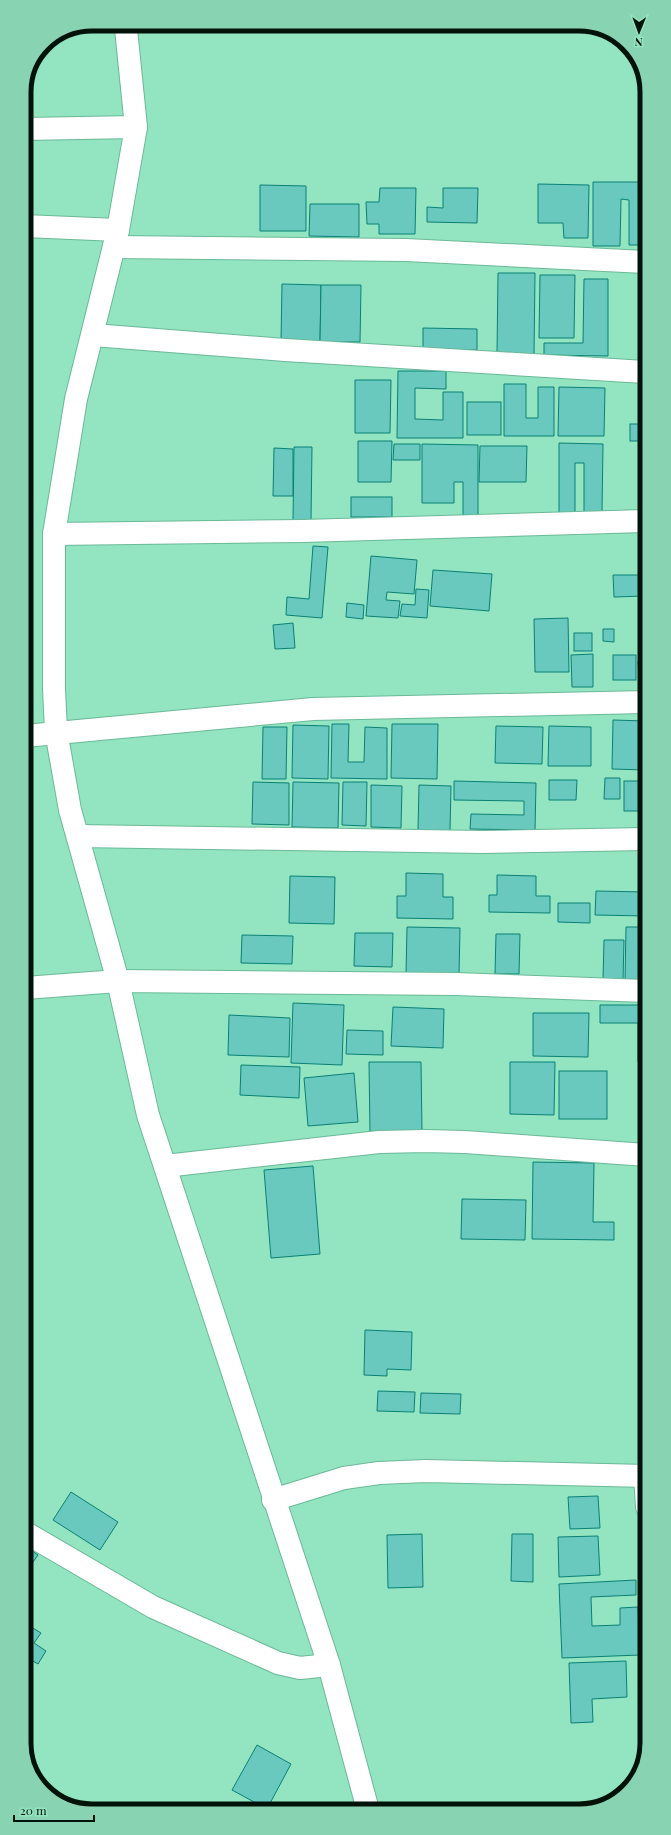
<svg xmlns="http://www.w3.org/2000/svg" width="671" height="1835" font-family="'Playfair Display',serif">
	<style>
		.building { fill: #69c9be; stroke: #0a8076 }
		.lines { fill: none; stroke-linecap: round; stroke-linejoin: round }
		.street-casing { stroke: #6ab998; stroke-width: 24 }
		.secondary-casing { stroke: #6ab998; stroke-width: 24 }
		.street { stroke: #fff; stroke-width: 22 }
		.secondary { stroke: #fff; stroke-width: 22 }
		.rim { fill: none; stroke: #00130a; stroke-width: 5 }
	</style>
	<rect width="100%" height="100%" fill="#93e4c1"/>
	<g class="building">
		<path d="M593 182H645V245H629V200L621 199 620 246H593Z"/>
		<path d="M538 184 589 185 588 238H564L563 223H538Z"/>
		<path d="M260 185 306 186V231H260Z"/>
		<path d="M380 188H416L415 234H379V224H367L366 202H379Z"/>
		<path d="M443 188H478L477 223 427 222V207L443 208Z"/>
		<path d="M310 204H359V237L309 236Z"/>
		<path d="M498 273H535L534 355 497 354Z"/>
		<path d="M540 275H575L574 338H539Z"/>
		<path d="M584 279H608V356L544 355V343H583Z"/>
		<path d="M282 284 321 285 320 342 281 341Z"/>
		<path d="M321 285H361L360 342H320Z"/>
		<path d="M642 294H645V344H641Z"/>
		<path d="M423 328 477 329V350H423Z"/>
		<path d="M398 371H446V389L415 388V419L443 420V392H463V438H397Z"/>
		<path d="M355 380H391L390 433H355Z"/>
		<path d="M504 384H526V418H538V387H554V436H504Z"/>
		<path d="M559 387 605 388 604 436H558Z"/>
		<rect x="467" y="402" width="34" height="33"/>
		<rect x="630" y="424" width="15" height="17"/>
		<path d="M358 441H392L391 482H358Z"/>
		<path d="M559 443 603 444 602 513 584 512V463H575V514H559Z"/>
		<path d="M394 444H420V460H393Z"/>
		<path d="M422 444 478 445V516L463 515V482H454V503H422Z"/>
		<path d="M480 446H527L526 482H479Z"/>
		<path d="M294 447H312L311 521H293Z"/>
		<path d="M274 448 293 449V496H273Z"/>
		<rect x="351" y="497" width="41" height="20"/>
		<path d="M313 546 328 547 322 618 286 615 287 597 309 599Z"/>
		<path d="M371 556 417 560 414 594 387 592 386 600 400 601 398 618 366 616Z"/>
		<path d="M433 570 492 574 489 611 430 606Z"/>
		<path d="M613 575H645V596L614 597Z"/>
		<path d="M416 589 429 590 427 618 400 616 402 604 415 605Z"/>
		<path d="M347 603 364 605 363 619 346 617Z"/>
		<path d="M568 618 569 672H535L534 619Z"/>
		<path d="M293 623 295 648 275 649 273 625Z"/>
		<path d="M603 629H614V642L603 641Z"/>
		<rect x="574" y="633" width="18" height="18"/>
		<path d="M593 654V687H572L571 655Z"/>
		<rect x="613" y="655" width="23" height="25"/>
		<path d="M638 661H645V678H639Z"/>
		<path d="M613 720 646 721V770L612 769Z"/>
		<path d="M332 724H349L348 762H364L365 727 387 728V779L331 778Z"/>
		<path d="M392 724H438L437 779 391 778Z"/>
		<path d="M293 725 329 726 328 779 292 778Z"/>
		<path d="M496 726 543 727 542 764 495 763Z"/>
		<path d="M549 726 591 727V766H548Z"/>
		<path d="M263 727H287L286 779H262Z"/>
		<path d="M605 778H620V799H604Z"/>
		<path d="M549 780H577L576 800H549Z"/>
		<path d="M454 781 536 783 535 830 470 829 471 814 524 815V801L454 800Z"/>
		<rect x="624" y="781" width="22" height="30"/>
		<path d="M253 782 289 783V825L252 824Z"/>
		<path d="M293 782 339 783 338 828 292 827Z"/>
		<path d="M343 782H367L366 826 342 825Z"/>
		<path d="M371 785 402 786 401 828 371 827Z"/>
		<path d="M419 785 451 786 450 831 418 830Z"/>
		<path d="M406 873 443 874V897H453V919L397 918V896H406Z"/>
		<path d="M497 875 536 876V896H550V913L489 912V895H497Z"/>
		<path d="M290 876 335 877 334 924 289 923Z"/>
		<path d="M596 891 646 892V916L595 915Z"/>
		<path d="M558 903H590V923L558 922Z"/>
		<path d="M407 927 460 928 459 975 406 974Z"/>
		<path d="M626 927H646V980H625Z"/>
		<path d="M355 933H393L392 967 354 966Z"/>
		<path d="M496 934H520L519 974H495Z"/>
		<path d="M242 935 293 936 292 964 241 963Z"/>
		<path d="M604 940H624L623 981 603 980Z"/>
		<path d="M293 1003 344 1005 342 1065 291 1063Z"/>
		<path d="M600 1005H646V1062H638V1023H600Z"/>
		<path d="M393 1007 444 1009 443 1048 391 1046Z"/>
		<path d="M533 1013H589L588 1057 533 1056Z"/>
		<path d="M229 1015 290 1018 289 1057 228 1055Z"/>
		<path d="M347 1030 383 1031V1055L346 1054Z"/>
		<path d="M369 1062H421L422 1132 370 1133Z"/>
		<path d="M510 1062H555L554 1115 510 1114Z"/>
		<path d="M241 1065 300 1067 299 1098 240 1095Z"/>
		<rect x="559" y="1071" width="48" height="48"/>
		<path d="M354 1073 358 1122 308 1126 304 1078Z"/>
		<path d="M533 1162 594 1163 593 1222H614V1240L532 1239Z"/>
		<path d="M313 1166 320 1254 271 1258 264 1170Z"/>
		<path d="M462 1199 526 1200 525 1240 461 1239Z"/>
		<path d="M365 1330 412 1332 411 1370 387 1369V1376L364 1375Z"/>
		<path d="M378 1391 415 1392 414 1412 377 1411Z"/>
		<path d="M421 1393 461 1394 460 1414 420 1413Z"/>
		<path d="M71 1492 118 1522 100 1550 53 1520Z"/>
		<path d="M598 1496 600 1528 570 1529 568 1497Z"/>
		<path d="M422 1534 423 1587 388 1588 387 1535Z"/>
		<path d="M512 1534H533V1582L511 1581Z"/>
		<path d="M598 1536 600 1575 559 1577 558 1537Z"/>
		<path d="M26 1547 38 1555 26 1572Z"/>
		<path d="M636 1580V1595L591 1597 592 1626 620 1625V1608L638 1607 640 1655 562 1658 559 1584Z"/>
		<path d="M28 1625 41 1633 34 1643 46 1651 38 1664 26 1657V1629Z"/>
		<path d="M626 1661 627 1697 592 1699 593 1722 571 1723 569 1663Z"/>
		<path d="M257 1745 291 1764 267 1809 232 1790Z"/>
	</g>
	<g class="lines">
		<defs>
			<g id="street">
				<path d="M24 129 136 127"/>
				<path d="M24 226 118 230"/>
				<path d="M114 247 406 250 645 262"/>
				<path d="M93 335 285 350 645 372"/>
				<path d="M54 534 303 531 645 521"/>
				<path d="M25 736 313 709 646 702"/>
				<path d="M78 836 483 842 646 839"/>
				<path d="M25 988 118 981 456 984 646 991"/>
				<path d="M165 1166 379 1142 425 1141 465 1142 646 1155"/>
				<path d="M645 1476 647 1507"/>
				<path d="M273 1500 344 1478 379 1473 426 1471 647 1476"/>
				<path d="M26 1533 153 1607 278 1663 300 1668 329 1665"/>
			</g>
			<path id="secondary" d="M126 29 136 127 118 230 76 399 54 534V689L56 731 70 810 118 981 148 1115 329 1665 368 1810"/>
		</defs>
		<use href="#street" class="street-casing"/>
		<use href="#secondary" class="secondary-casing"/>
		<use href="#street" class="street"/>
		<use href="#secondary" class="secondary"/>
	</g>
	<path d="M0 0H671V1835H0ZM92 31H579A61 61 0 0 1 640 92V1743A61 61 0 0 1 579 1804H92A61 61 0 0 1 31 1743V92A61 61 0 0 1 92 31Z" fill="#87d3b2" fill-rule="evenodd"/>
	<path class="rim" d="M92 31H579A61 61 0 0 1 640 92V1743A61 61 0 0 1 579 1804H92A61 61 0 0 1 31 1743V92A61 61 0 0 1 92 31Z"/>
	<g transform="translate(639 32) rotate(181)" stroke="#93e4c1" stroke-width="3" paint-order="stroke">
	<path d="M0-3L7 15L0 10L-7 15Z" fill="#00130a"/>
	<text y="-6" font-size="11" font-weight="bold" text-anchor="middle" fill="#00130a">N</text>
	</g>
	<path d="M14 1815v6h80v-6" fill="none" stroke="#00130a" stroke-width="2"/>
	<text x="20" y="1815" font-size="12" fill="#00130a" stroke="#93e4c1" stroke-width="3" paint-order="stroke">20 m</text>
</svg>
